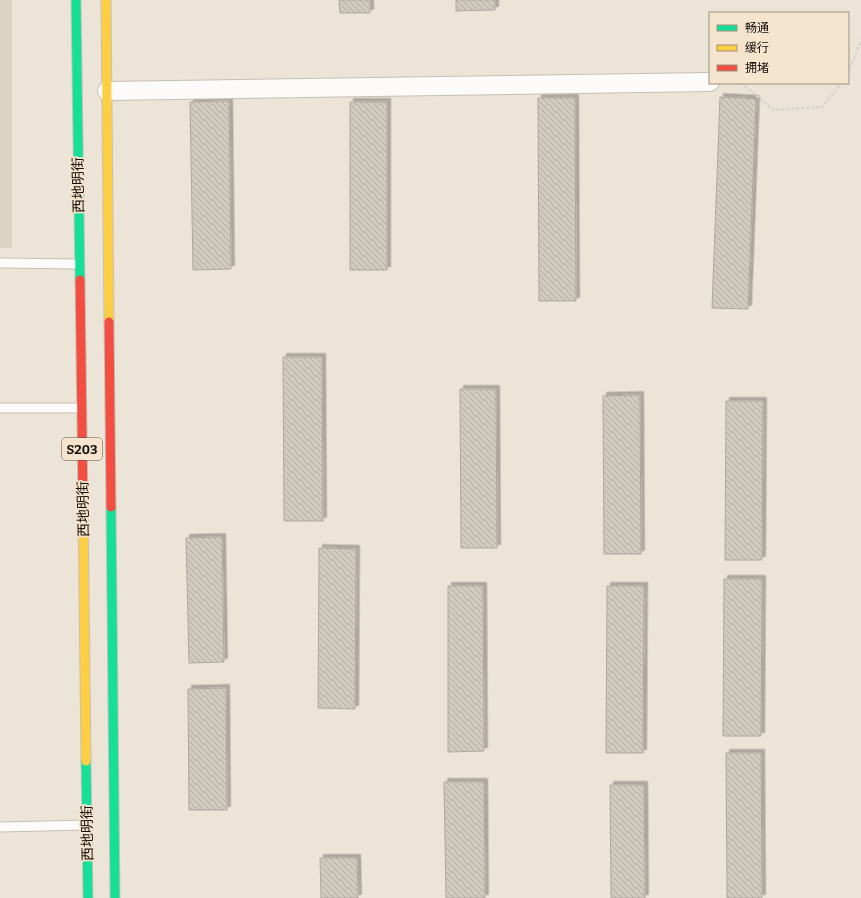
<svg xmlns="http://www.w3.org/2000/svg" width="861" height="898" font-family="Bitter,'Noto Sans SC',serif">
	<style>
		.education { fill: #dbd3c3 }
		.building { fill: url(#building-back-hatch); stroke: #aea89e; filter: url(#shadow) }
		.lines { fill: none; stroke-linecap: round; stroke-linejoin: round }
		.lane-casing { stroke: #c5bfb4; stroke-width: 11 }
		.street-casing { stroke: #c5bfb4; stroke-width: 20 }
		.fast-casing { stroke: #c4c1bb; stroke-width: 11 }
		.slow-casing { stroke: #c4c1bb; stroke-width: 11 }
		.jam-casing { stroke: #c4c1bb; stroke-width: 11 }
		.path { stroke: #d6d4d0; stroke-width: 2.5; stroke-dasharray: 3 2; stroke-linecap: butt }
		.lane { stroke: #fcfbf9; stroke-width: 9 }
		.street { stroke: #fcfbf9; stroke-width: 18 }
		.fast { stroke: #16e098; stroke-width: 9 }
		.slow { stroke: #ffcf43; stroke-width: 9 }
		.jam { stroke: #f24e42; stroke-width: 9 }
		.labels { text-anchor: middle; stroke-width: 3.5; stroke-linejoin: round; paint-order: stroke }
		.shield { fill: #f5e5ce; stroke: #584f43; stroke-width: 1 }
		.shield-label { font-size: 13px; font-weight: bold; fill: #150f08 }
		.street-label { font-size: 14px; fill: #150f08; stroke: #f5e5ce }
	</style>
	<defs>
		<pattern id="building-back-hatch" width="6" height="6" patternUnits="userSpaceOnUse"><rect width="6" height="6" fill="#d0cabf"/><path d="M-1 5l2 2M0 0l6 6M5-1l2 2" fill="none" stroke="#b2aca3"/></pattern>
		<filter id="shadow"><feDropShadow dx="3.5" dy="-3.5" stdDeviation="0" flood-color="#0004"/></filter>
	</defs>
	<rect width="100%" height="100%" fill="#ece4d7"/>
	<rect class="education" x="0" y="0" width="12" height="248"/>
	<g class="building">
		<path d="M339 0H370V13H340Z"/>
		<path d="M456 0H495V10L456 11Z"/>
		<path d="M720 97 756 99 748 309 712 308Z"/>
		<path d="M538 98H575L576 301H539Z"/>
		<path d="M229 101 231 269 193 270 190 102Z"/>
		<rect x="350" y="102" width="37" height="168"/>
		<path d="M283 357H322L323 521H284Z"/>
		<path d="M460 389H496L497 548H461Z"/>
		<path d="M640 395 641 554H604L603 396Z"/>
		<path d="M726 401H763L762 560H725Z"/>
		<path d="M222 537 224 662 189 663 186 538Z"/>
		<path d="M319 548 356 549 355 709 318 708Z"/>
		<path d="M724 579H762L761 736H723Z"/>
		<path d="M448 586H483L484 751 448 752Z"/>
		<path d="M607 586H644L643 753H606Z"/>
		<path d="M226 688 227 810H189L188 689Z"/>
		<path d="M726 753H761L762 898H727Z"/>
		<path d="M444 782H484L485 898H446Z"/>
		<path d="M610 785H644L645 898H611Z"/>
		<path d="M320 858H357L358 898H321Z"/>
	</g>
	<g class="lines">
		<defs>
			<g id="lane">
				<path d="M0 263 79 264"/>
				<path d="M0 408H82"/>
				<path d="M0 827 87 825"/>
			</g>
			<path id="street" d="M107 91 710 82"/>
			<g id="fast">
				<path d="M76 0 80 280"/>
				<path d="M111 507 115 898"/>
				<path d="M86 761 88 898"/>
			</g>
			<g id="slow">
				<path d="M106 0 109 322"/>
				<path d="M83 503 86 761"/>
			</g>
			<g id="jam">
				<path d="M80 280 83 503"/>
				<path d="M109 322 111 507"/>
			</g>
		</defs>
		<use href="#lane" class="lane-casing"/>
		<use href="#street" class="street-casing"/>
		<use href="#fast" class="fast-casing"/>
		<use href="#slow" class="slow-casing"/>
		<use href="#jam" class="jam-casing"/>
		<g class="path">
			<path d="M848 73 861 40"/>
			<path d="M741 83 774 110 822 107 842 83"/>
		</g>
		<use href="#lane" class="lane"/>
		<use href="#street" class="street"/>
		<use href="#fast" class="fast"/>
		<use href="#slow" class="slow"/>
		<use href="#jam" class="jam"/>
	</g>
	<g class="labels">
		<rect class="shield" x="62" y="438" width="40" height="22" rx="3"/>
		<g class="shield-label">
			<text x="82" y="454">S203</text>
		</g>
		<g class="street-label">
			<text transform="translate(78 185) rotate(-91)" y="5">西地明街</text>
			<text transform="translate(83 509) rotate(-91)" y="5">西地明街</text>
			<text transform="translate(87 833) rotate(-91)" y="5">西地明街</text>
		</g>
	</g>
	<rect x="709" y="12" width="140" height="72" fill="#f5e5ce" stroke="#9b8f7f"/>
	<rect x="717" y="25" width="20" height="6" fill="#16e098" stroke="#9b8f7f"/>
	<text x="745" y="32" font-size="12" fill="#150f08">畅通</text>
	<rect x="717" y="45" width="20" height="6" fill="#ffcf43" stroke="#9b8f7f"/>
	<text x="745" y="52" font-size="12" fill="#150f08">缓行</text>
	<rect x="717" y="65" width="20" height="6" fill="#f24e42" stroke="#9b8f7f"/>
	<text x="745" y="72" font-size="12" fill="#150f08">拥堵</text>
</svg>
